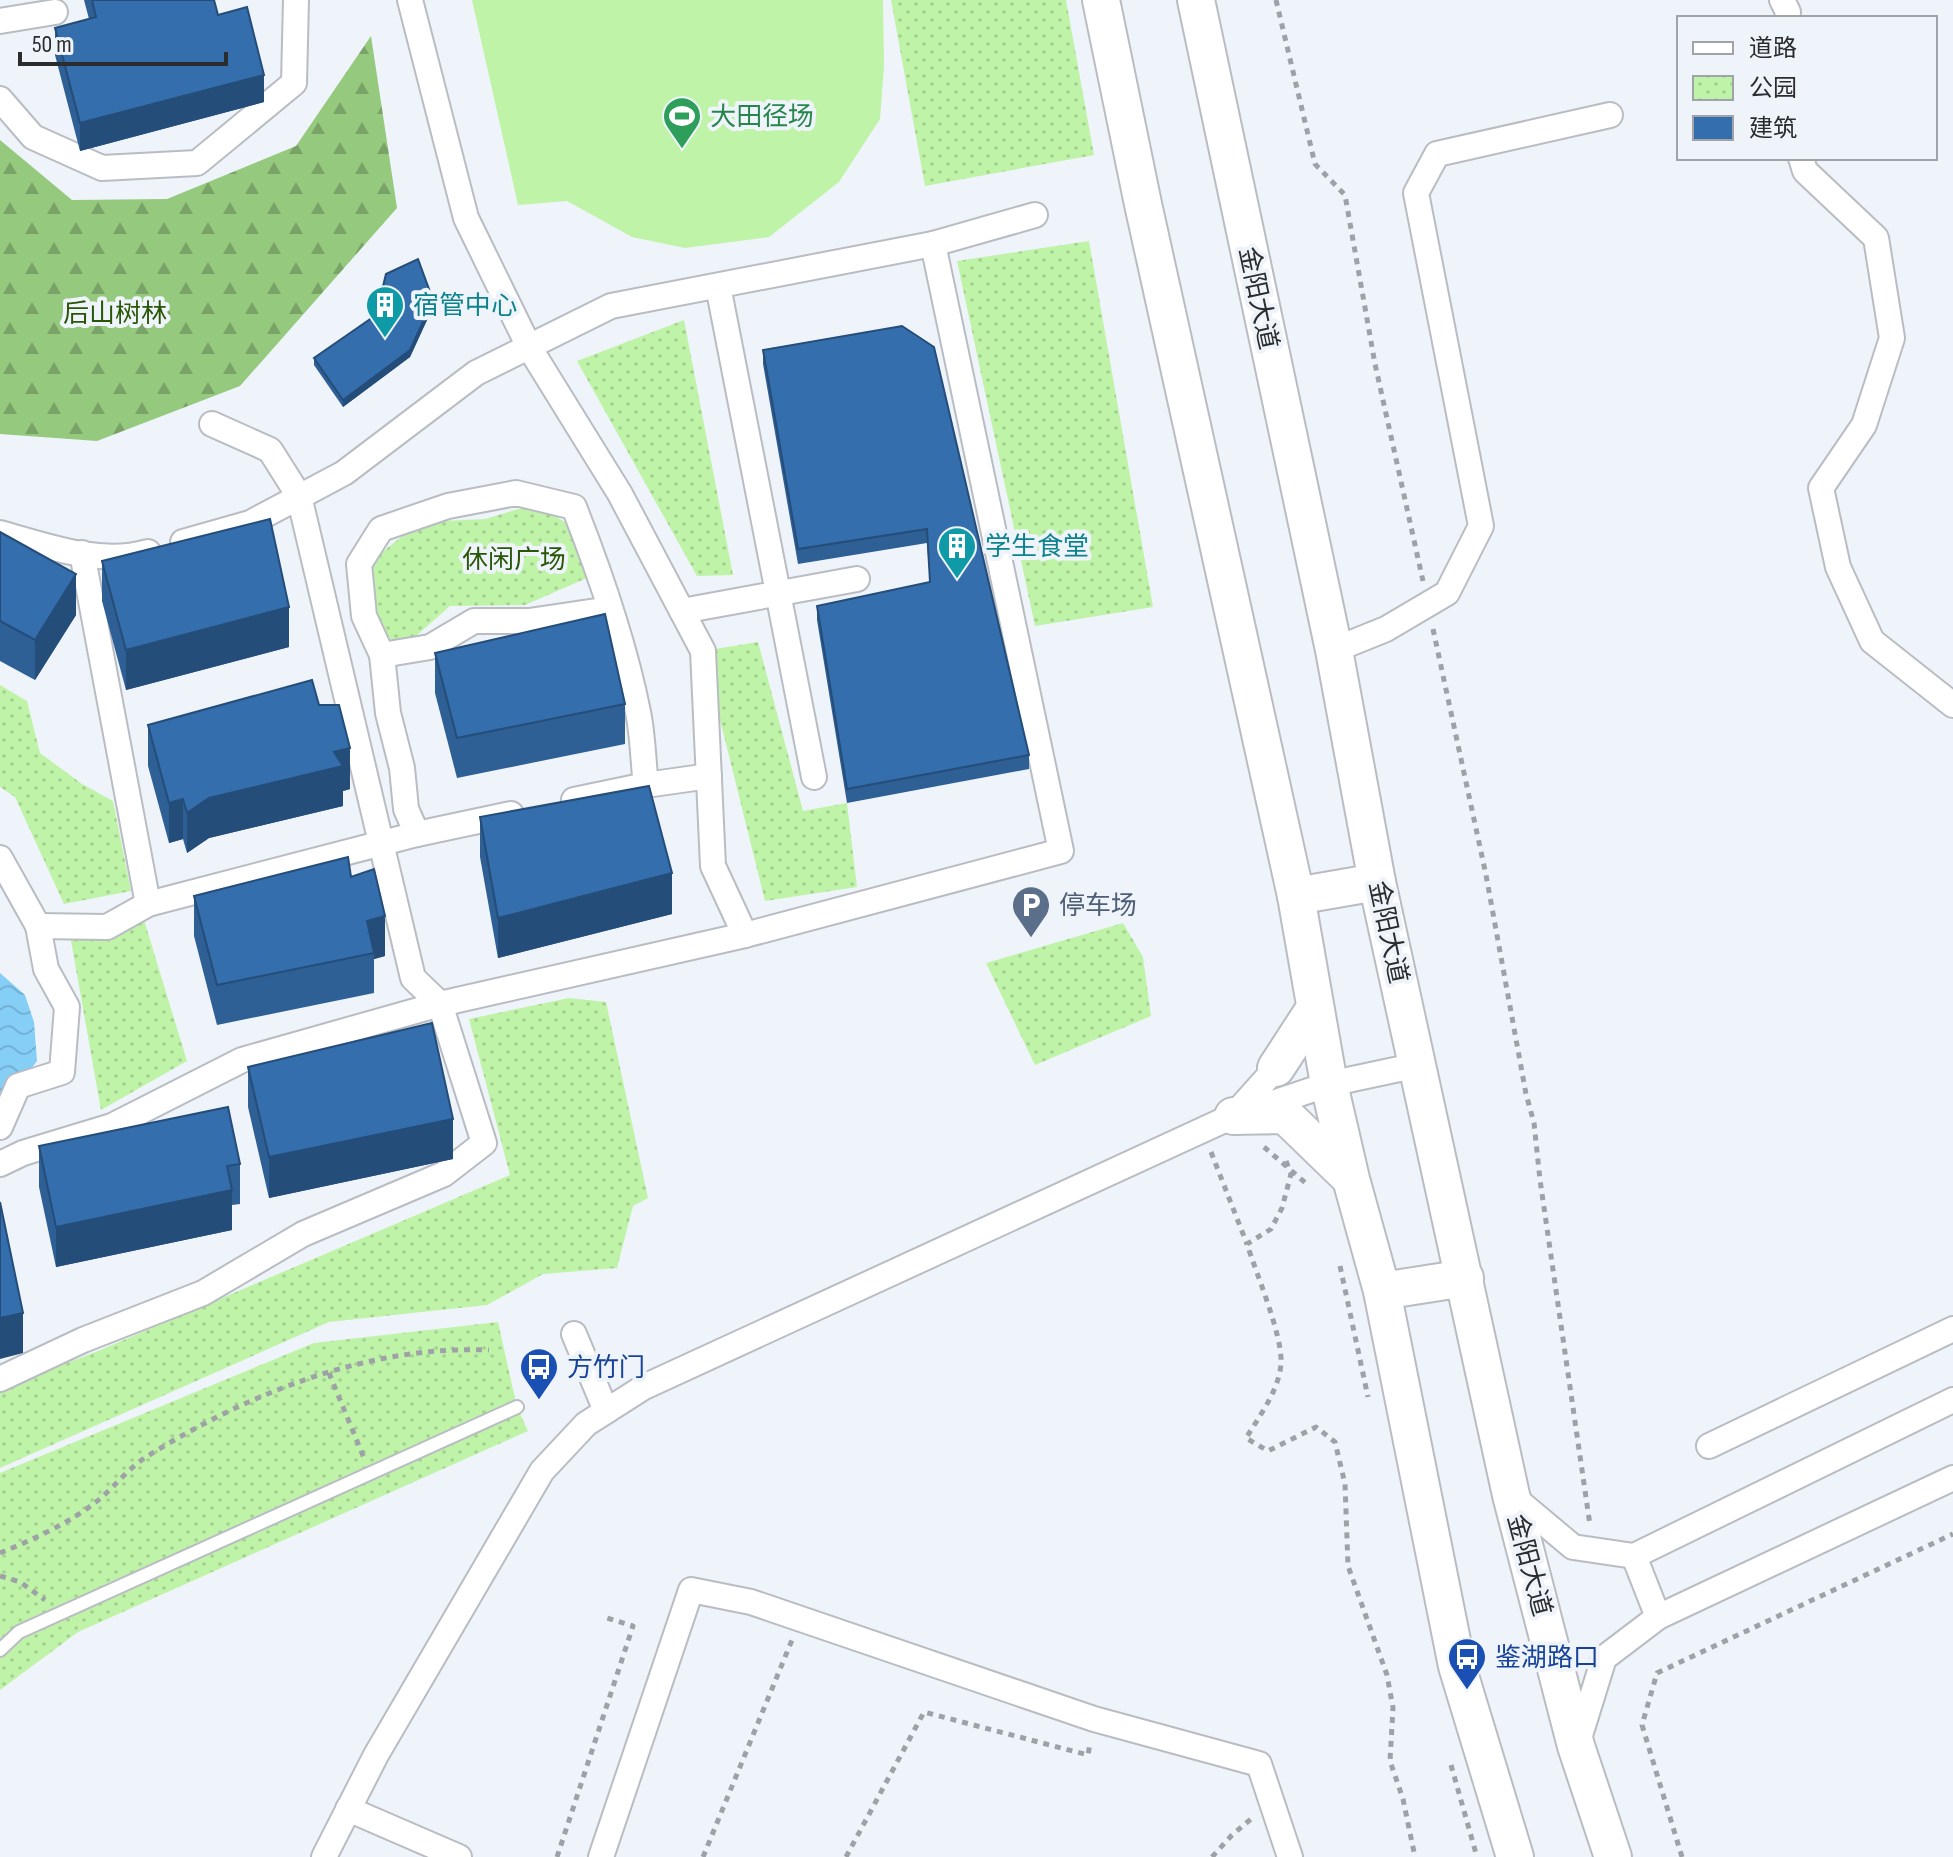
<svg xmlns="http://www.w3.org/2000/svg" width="1953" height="1857" font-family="'Sofia Sans Condensed','Noto Sans SC',sans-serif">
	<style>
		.grass { fill: #bff3a8 }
		.forest { fill: url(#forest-firs) }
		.park { fill: url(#park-dots) }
		.water { fill: url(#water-waves) }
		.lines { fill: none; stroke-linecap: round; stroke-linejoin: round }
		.service-casing { stroke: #b9bdc3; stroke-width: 16 }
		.minor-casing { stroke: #b9bdc3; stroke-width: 28 }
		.primary-casing { stroke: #b9bdc3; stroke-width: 40 }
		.path { stroke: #9ea2a6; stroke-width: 5; stroke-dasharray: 6 6; stroke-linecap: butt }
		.service { stroke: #fff; stroke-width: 12 }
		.minor { stroke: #fff; stroke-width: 24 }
		.primary { stroke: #fff; stroke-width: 36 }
		.wall { fill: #2e5f95 }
		.shaded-wall { fill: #254d79 }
		.building { fill: #356ead; stroke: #254d79; stroke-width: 2 }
		.labels { text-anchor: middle; stroke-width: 8; stroke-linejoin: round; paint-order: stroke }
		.leisure-label { font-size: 26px; fill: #27864d; stroke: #eff4fa; text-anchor: start }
		.street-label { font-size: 26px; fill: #2a2c2e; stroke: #eff4fa }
		.culture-label { font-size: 26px; fill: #0d838f; stroke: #eff4fa; text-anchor: start }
		.park-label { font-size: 26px; fill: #295707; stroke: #eff4fa }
		.service-label { font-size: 26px; fill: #4e5e75; stroke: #eff4fa; text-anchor: start }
		.transit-label { font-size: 26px; fill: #164399; stroke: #eff4fa; text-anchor: start }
	</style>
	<defs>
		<pattern id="forest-firs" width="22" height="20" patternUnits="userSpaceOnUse" patternTransform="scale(2)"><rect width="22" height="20" fill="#95c97d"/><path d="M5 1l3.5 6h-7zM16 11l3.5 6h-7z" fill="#7aa367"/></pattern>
		<pattern id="park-dots" width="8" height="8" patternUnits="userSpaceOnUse" patternTransform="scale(2)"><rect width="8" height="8" fill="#bff3a8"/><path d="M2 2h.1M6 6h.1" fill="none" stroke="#a4d091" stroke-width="1.8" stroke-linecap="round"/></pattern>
		<pattern id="water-waves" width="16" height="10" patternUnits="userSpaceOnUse" patternTransform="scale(2)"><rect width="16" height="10" fill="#85cff7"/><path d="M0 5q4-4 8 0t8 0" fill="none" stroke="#73b2d4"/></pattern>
	</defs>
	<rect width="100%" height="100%" fill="#eff4fa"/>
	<path class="grass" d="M472 0H883L884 66 880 119 839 182 769 237 685 248 632 237 567 201 518 205Z"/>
	<path class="forest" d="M371 36 397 208 240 386 97 441 0 434V140L72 200 167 199 296 146Z"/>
	<g class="park">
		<path d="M891 0H1066L1094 155 925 186Z"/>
		<path d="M1089 241 1153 607 1035 626 957 261Z"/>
		<path d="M684 320 733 575 697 576 577 361Z"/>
		<path d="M525 507 554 515 578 531 589 577 525 605 450 606 400 650 380 626 365 595 375 558 406 533 443 521 485 519Z"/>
		<path d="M758 642 803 811 847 803 857 887 765 901 703 651Z"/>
		<path d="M0 685 27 701 40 753 82 784 113 801 131 891 64 904 15 797 0 787Z"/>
		<path d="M144 920 187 1061 101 1110 70 935Z"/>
		<path d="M1123 923 1143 957 1151 1016 1035 1065 986 963Z"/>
		<path d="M569 998 606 1002 648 1198 633 1206 617 1268 543 1274 487 1305 329 1322 0 1468V1389L98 1351 510 1175 469 1019Z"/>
		<path d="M498 1322 517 1407 528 1431 78 1632 0 1690V1473L314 1343Z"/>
	</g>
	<path class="water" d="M0 973 25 995 34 1022 37 1061 18 1086 0 1099Z"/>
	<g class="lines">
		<defs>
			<path id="service" d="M0 1650 19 1632 517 1407"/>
			<g id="minor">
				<path d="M410 0 466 218 529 347 620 494 703 651 713 866 745 935"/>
				<path d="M1782 0 1788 12 1787 18"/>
				<path d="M0 21 55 12"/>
				<path d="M0 99 33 137 102 168 197 163 294 83 296 0"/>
				<path d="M1801 158 1805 171 1876 238 1892 338 1864 425 1821 488 1838 567 1872 641 1953 705"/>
				<path d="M718 286 814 777"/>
				<path d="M0 533C47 546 100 566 148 552"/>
				<path d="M183 542 250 523 344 473 476 373 611 306 933 244 1035 215"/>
				<path d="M82 553 148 904"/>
				<path d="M682 611 857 579"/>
				<path d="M1334 650 1386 629 1447 593 1481 526 1416 193 1437 154 1610 115"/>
				<path d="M382 655 430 647 474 621H529L610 609"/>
				<path d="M574 800 646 785"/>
				<path d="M417 834 511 814"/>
				<path d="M0 858 38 926"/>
				<path d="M1258 1108 1329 1084 1418 1065"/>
				<path d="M0 1127 18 1086 62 1072 67 1007 46 969 38 926 107 927 148 904 417 834 406 809 402 768 388 713 382 655 364 616 359 564 381 529 448 506 516 493 574 507C600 573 624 642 638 712 643 736 643 761 646 785L709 776"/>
				<path d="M0 1164 23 1153 112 1126 242 1060 440 1004 745 935 1061 851 933 244"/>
				<path d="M574 1334 606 1411"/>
				<path d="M0 1379 83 1340 203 1293 303 1234 444 1174 484 1143 440 1004 413 978 299 496 270 450 212 424"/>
				<path d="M1709 1446 1953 1329"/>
				<path d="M1511 1495 1573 1547 1634 1556 1953 1400"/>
				<path d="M1634 1556 1658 1617"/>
				<path d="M1577 1745 1604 1658 1658 1617 1953 1478"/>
				<path d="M348 1809 459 1857"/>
				<path d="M324 1857 376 1755 542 1471 586 1424 644 1387 1233 1116 1276 1068"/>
				<path d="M601 1857 691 1590 751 1602 1094 1719 1259 1764 1290 1857"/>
			</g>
			<g id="primary">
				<path d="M1101 0 1143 204 1296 896 1329 1084 1351 1179 1382 1291 1457 1666 1515 1857"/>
				<path d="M1196 0 1334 650 1377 882 1511 1495 1576 1746 1613 1857"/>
				<path d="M1296 896 1377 882"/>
				<path d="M1276 1068 1315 1008"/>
				<path d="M1233 1116 1285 1115 1350 1178"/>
				<path d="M1382 1291 1465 1278"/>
			</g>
		</defs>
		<use href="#service" class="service-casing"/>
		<use href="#minor" class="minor-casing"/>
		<use href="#primary" class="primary-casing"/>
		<g class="path">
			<path d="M1276 0 1315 164 1345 195 1375 364 1423 581"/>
			<path d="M1433 629 1486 875 1526 1094 1534 1123 1540 1180 1590 1525"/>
			<path d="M1264 1147 1308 1185"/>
			<path d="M1211 1152 1247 1244"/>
			<path d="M1286 1161 1291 1174 1282 1208 1271 1229 1247 1244C1256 1273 1283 1336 1281 1364 1279 1390 1259 1417 1246 1438L1268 1451 1316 1427 1335 1442 1345 1484 1348 1566 1387 1675 1393 1708 1390 1761 1403 1799 1415 1857"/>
			<path d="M1340 1266 1368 1397"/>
			<path d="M329 1373 364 1458"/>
			<path d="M0 1553C34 1539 72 1522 101 1498 116 1485 129 1468 146 1457 247 1394 368 1345 489 1350"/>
			<path d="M0 1576 20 1582 45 1600"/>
			<path d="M1451 1765 1477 1857"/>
			<path d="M557 1857 633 1626 604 1617"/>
			<path d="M703 1857 792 1640"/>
			<path d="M846 1857 924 1712 1088 1755 1090 1743"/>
			<path d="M1212 1857 1232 1835 1251 1819"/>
			<path d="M1682 1857 1642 1725 1657 1673 1953 1534"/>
		</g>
		<use href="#service" class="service"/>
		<use href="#minor" class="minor"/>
		<use href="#primary" class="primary"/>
	</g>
	<g class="wall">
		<path d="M84 0H214L218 15 264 102 80 151 55 55V28L89 19Z"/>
		<path d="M433 307 410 357 343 407 314 365V358Z"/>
		<path d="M902 326 1029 755V769L847 803 817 620V606L930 583 927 543 798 564 763 364V350Z"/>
		<path d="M0 532 76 615 35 680 0 661Z"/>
		<path d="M102 561 289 647 126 690 102 601Z"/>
		<path d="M435 653 625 704V744L457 778 435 693Z"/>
		<path d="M319 705 350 789 343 791V806L209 838 187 853 183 839 169 843 148 766V725Z"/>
		<path d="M480 817 672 914 498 958 480 857Z"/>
		<path d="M351 877 385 956 374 959V993L217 1025 194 936V896Z"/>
		<path d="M248 1067 453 1159 269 1198 248 1107Z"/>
		<path d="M39 1146 240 1164V1204L232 1205V1230L56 1267 39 1187Z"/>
	</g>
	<g class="shaded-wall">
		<path d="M264 75V102L80 151V123Z"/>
		<path d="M433 300V307L410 357 343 407V400Z"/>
		<path d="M76 574V615L35 680V640Z"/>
		<path d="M289 607V647L126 690V650Z"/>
		<path d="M350 748V789L343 791V806L209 838 187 853V813L209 798 334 752Z"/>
		<path d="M183 799V839L169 843V803Z"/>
		<path d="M672 873V914L498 958V918Z"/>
		<path d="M385 916V956L374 959V953L367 921Z"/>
		<path d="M453 1119V1159L269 1198V1157Z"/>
		<path d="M232 1190V1230L56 1267V1227Z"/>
		<path d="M23 1313V1353L0 1359V1318Z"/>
	</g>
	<g class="building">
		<path d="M92 0H214L218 15 247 7 264 75 80 123 55 28 96 17Z"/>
		<path d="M418 259 433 300 410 350 343 400 314 358 376 315 386 274Z"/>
		<path d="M902 326 934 347 1029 755 847 789 817 606 930 582 927 529 798 549 763 350Z"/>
		<path d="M270 519 289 607 126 650 102 561Z"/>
		<path d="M0 532 76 574 35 640 0 621Z"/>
		<path d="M605 614 625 704 457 738 435 653Z"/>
		<path d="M312 680 319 705H339L350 748 334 752 343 766 209 798 187 813 183 799 169 803 148 725Z"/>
		<path d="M649 786 672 873 498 918 480 817Z"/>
		<path d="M348 857 351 877 374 869 385 916 367 921 374 953 217 985 194 896Z"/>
		<path d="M432 1023 453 1119 269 1157 248 1067Z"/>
		<path d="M228 1107 240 1164 227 1166 232 1190 56 1227 39 1146Z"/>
		<path d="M0 1202 23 1313 0 1318Z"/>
	</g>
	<defs>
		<symbol id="stadium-pin" viewBox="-11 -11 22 30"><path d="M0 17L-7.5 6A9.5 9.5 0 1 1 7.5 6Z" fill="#2e9e5b" stroke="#eff4fa"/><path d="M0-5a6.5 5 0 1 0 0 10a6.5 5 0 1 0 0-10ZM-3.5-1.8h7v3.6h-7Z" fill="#fff"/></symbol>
		<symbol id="building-pin" viewBox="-11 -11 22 30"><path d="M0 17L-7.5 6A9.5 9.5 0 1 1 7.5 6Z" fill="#0f9aa8" stroke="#eff4fa"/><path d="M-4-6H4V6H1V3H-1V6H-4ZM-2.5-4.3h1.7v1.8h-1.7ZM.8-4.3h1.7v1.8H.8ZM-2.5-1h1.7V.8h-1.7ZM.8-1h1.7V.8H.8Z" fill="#fff"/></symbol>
		<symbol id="parking-pin" viewBox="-11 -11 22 30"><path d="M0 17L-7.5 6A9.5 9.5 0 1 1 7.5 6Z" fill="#5c6f8a" stroke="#eff4fa"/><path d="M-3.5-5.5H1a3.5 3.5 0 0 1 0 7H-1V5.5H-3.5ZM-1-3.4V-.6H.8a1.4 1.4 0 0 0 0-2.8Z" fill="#fff"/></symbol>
		<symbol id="bus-pin" viewBox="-11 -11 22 30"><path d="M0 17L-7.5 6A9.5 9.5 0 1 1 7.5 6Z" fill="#1a4fb4" stroke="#eff4fa"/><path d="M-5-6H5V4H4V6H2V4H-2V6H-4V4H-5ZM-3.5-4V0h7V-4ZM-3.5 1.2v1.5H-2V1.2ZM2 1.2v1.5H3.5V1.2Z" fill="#fff"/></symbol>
	</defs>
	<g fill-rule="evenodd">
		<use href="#stadium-pin" x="660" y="94" width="44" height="60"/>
		<use href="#building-pin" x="363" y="283" width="44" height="60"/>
		<use href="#building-pin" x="935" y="524" width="44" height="60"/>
		<use href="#parking-pin" x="1009" y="883" width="44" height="60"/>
		<use href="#bus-pin" x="517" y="1345" width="44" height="60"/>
		<use href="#bus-pin" x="1445" y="1635" width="44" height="60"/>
	</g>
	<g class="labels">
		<g class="leisure-label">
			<text x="710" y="125">大田径场</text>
		</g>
		<g class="street-label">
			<text transform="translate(1259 298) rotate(78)" y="9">金阳大道</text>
			<text transform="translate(1389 932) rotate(78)" y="9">金阳大道</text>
			<text transform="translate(1530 1565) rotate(75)" y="9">金阳大道</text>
		</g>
		<g class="culture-label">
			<text x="413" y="314">宿管中心</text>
			<text x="985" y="555">学生食堂</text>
		</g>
		<g class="park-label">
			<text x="115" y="322">后山树林</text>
			<text x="514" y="568">休闲广场</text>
		</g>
		<g class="service-label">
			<text x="1059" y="914">停车场</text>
		</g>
		<g class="transit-label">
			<text x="567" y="1376">方竹门</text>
			<text x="1495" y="1666">鉴湖路口</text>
		</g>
	</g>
	<rect x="1677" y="16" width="260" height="144" fill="#eff4fa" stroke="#a0a4a8" stroke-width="2"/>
	<rect x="1693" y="42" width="40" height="12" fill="#ffffff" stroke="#a0a4a8" stroke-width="2"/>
	<text x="1749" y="56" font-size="24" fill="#2a2c2e">道路</text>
	<rect x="1693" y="76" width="40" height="24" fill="url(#park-dots)" stroke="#a0a4a8" stroke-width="2"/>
	<text x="1749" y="96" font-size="24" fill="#2a2c2e">公园</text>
	<rect x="1693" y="116" width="40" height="24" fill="#356ead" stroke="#a0a4a8" stroke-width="2"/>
	<text x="1749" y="136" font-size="24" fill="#2a2c2e">建筑</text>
	<path d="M20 52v12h206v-12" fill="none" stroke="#2a2c2e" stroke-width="4"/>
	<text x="32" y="52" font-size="24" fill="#2a2c2e" stroke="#eff4fa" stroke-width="6" paint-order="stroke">50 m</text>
</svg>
